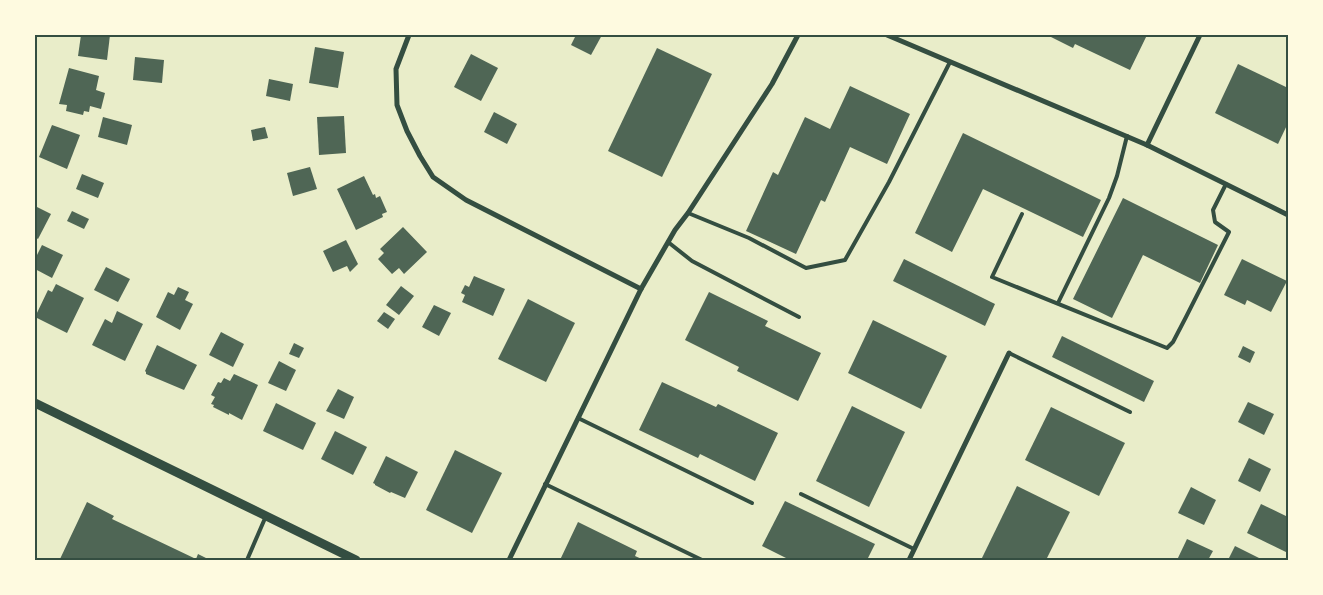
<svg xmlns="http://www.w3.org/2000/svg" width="1323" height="595" font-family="'Public Sans',sans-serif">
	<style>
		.building { fill: #4f6655 }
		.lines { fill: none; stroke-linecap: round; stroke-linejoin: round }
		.service { stroke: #344e41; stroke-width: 4 }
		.minor { stroke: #344e41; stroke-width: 5 }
		.tertiary { stroke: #344e41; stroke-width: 9 }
		.neatline { fill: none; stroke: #344e41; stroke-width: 2 }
	</style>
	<rect width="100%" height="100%" fill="#e9edc9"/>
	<g class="building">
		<path d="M81 35H110L107 60 78 56Z"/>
		<path d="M576 35H602L591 55 571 45Z"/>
		<path d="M1047 35H1147L1130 70 1075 44 1073 48Z"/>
		<path d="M315 47 344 52 338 88 309 83Z"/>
		<path d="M657 48 712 74 662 177 608 151Z"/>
		<path d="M471 54 498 68 481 101 454 87Z"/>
		<path d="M135 57 164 60 162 83 133 80Z"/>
		<path d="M1238 64 1288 88V123L1278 144 1215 113Z"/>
		<path d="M69 68 99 76 96 90 105 93 101 109 90 106 89 112 84 111 83 115 66 111 67 105 59 104Z"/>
		<path d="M269 79 293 84 290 101 266 96Z"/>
		<path d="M850 86 910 114 887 164 850 147 825 202 821 200 796 254 746 231 773 172 778 175 805 117 830 129Z"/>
		<path d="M494 112 517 124 507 144 484 132Z"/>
		<path d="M344 116 346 153 319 155 317 117Z"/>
		<path d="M103 117 132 125 127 145 98 137Z"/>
		<path d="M52 125 80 135 67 169 39 157Z"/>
		<path d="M265 127 268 138 253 141 251 130Z"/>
		<path d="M963 133 1101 200 1083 237 983 189 952 252 915 233Z"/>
		<path d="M310 167 317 189 293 196 287 173Z"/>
		<path d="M82 174 104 183 98 198 76 189Z"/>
		<path d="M364 176 373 195 375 194 376 198 380 196 387 212 382 214 383 217 356 230 337 189Z"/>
		<path d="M1123 198 1218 245 1200 283 1143 255 1112 318 1073 299Z"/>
		<path d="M35 206 51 214 38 239 35 237Z"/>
		<path d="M72 211 89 219 84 229 67 221Z"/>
		<path d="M403 227 427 252 404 274 399 268 392 274 378 259 384 253 380 249Z"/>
		<path d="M346 240 358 264 350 272 347 266 333 272 323 251Z"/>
		<path d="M42 245 63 255 52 278 35 269V259Z"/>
		<path d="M904 259 995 304 985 326 893 281Z"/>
		<path d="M1242 259 1287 281 1271 312 1247 300 1245 305 1224 295Z"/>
		<path d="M106 267 130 279 118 302 94 290Z"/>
		<path d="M474 276 505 289 493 316 462 302 465 295 461 293 465 285 469 287Z"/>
		<path d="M56 284 84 298 67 333 35 317 48 290 52 292Z"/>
		<path d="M401 286 414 296 399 315 386 305Z"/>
		<path d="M178 287 189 292 185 300 193 304 180 330 156 317 168 292 174 295Z"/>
		<path d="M709 292 768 321 765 326 821 353 798 401 737 371 739 367 685 340Z"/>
		<path d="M528 299 575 323 546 382 498 359Z"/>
		<path d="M434 305 451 313 439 336 422 327Z"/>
		<path d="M117 311 143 324 125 361 92 345 105 319 112 323Z"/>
		<path d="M384 312 395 319 388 329 377 321Z"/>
		<path d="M873 320 947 356 921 409 848 373Z"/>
		<path d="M221 332 244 344 233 367 209 355Z"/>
		<path d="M1062 336 1154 381 1144 402 1052 357Z"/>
		<path d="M294 343 304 348 299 358 289 354Z"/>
		<path d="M157 345 197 365 184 390 146 374V372L145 371Z"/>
		<path d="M1243 346 1255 352 1250 363 1238 357Z"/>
		<path d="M279 361 296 370 286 391 268 383Z"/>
		<path d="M234 374 258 385 242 420 229 413V415L213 407 214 405 211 404 215 397 211 395 218 382 221 383 224 378 230 381Z"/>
		<path d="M662 382 716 407 718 404 778 433 755 481 700 454 698 458 639 430Z"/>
		<path d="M338 389 354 397 344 419 326 411Z"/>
		<path d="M1248 402 1274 414 1264 435 1238 422Z"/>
		<path d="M276 403 316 423 303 450 263 431Z"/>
		<path d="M852 406 905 432 869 507 816 481Z"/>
		<path d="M1051 407 1125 443 1099 496 1025 460Z"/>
		<path d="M335 431 367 447 353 475 321 459Z"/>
		<path d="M455 450 502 473 472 533 426 510Z"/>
		<path d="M386 456 418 472 405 498 391 492 390 493 375 485V484L373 483Z"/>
		<path d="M1249 458 1271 469 1260 492 1238 481Z"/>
		<path d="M1017 486 1070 512 1046 560H981Z"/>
		<path d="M1191 487 1216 500 1204 525 1178 513Z"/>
		<path d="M785 501 875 544 867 560H790L762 546Z"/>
		<path d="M87 502 114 516 112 519 196 559 198 554 210 560 60 559Z"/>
		<path d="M1261 504 1288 517V553L1247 533Z"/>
		<path d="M578 522 637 551 635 556 644 560H560Z"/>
		<path d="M1187 539 1213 551 1208 560H1177Z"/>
		<path d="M1235 546 1263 560H1228Z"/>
	</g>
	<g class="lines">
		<g class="service">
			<path d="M688 213 749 238 806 268 845 260 889 182 950 62"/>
			<path d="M1022 214 992 277 1167 348 1173 342 1186 317 1229 232 1215 222 1213 210 1226 184"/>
			<path d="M668 242 692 261 799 317"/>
			<path d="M1058 303 1109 198 1117 176 1127 136"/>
			<path d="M1009 353 1130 412"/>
			<path d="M578 418 752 503"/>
			<path d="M545 484 702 560"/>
			<path d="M801 494 914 549"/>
			<path d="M247 560 266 516"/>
		</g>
		<g class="minor">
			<path d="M409 35 396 69 397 105 407 131 420 156 433 177 466 200 641 289"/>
			<path d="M887 35 1147 145 1288 215"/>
			<path d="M1147 145 1200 35"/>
			<path d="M509 560 641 289 675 230 688 213 772 84 798 35"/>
			<path d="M909 560 1009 353"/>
		</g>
		<path class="tertiary" d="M35 403 356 560"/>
	</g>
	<rect width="1323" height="595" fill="none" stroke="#fefae0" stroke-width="72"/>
	<rect x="36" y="36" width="1251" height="523" class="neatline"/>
</svg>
